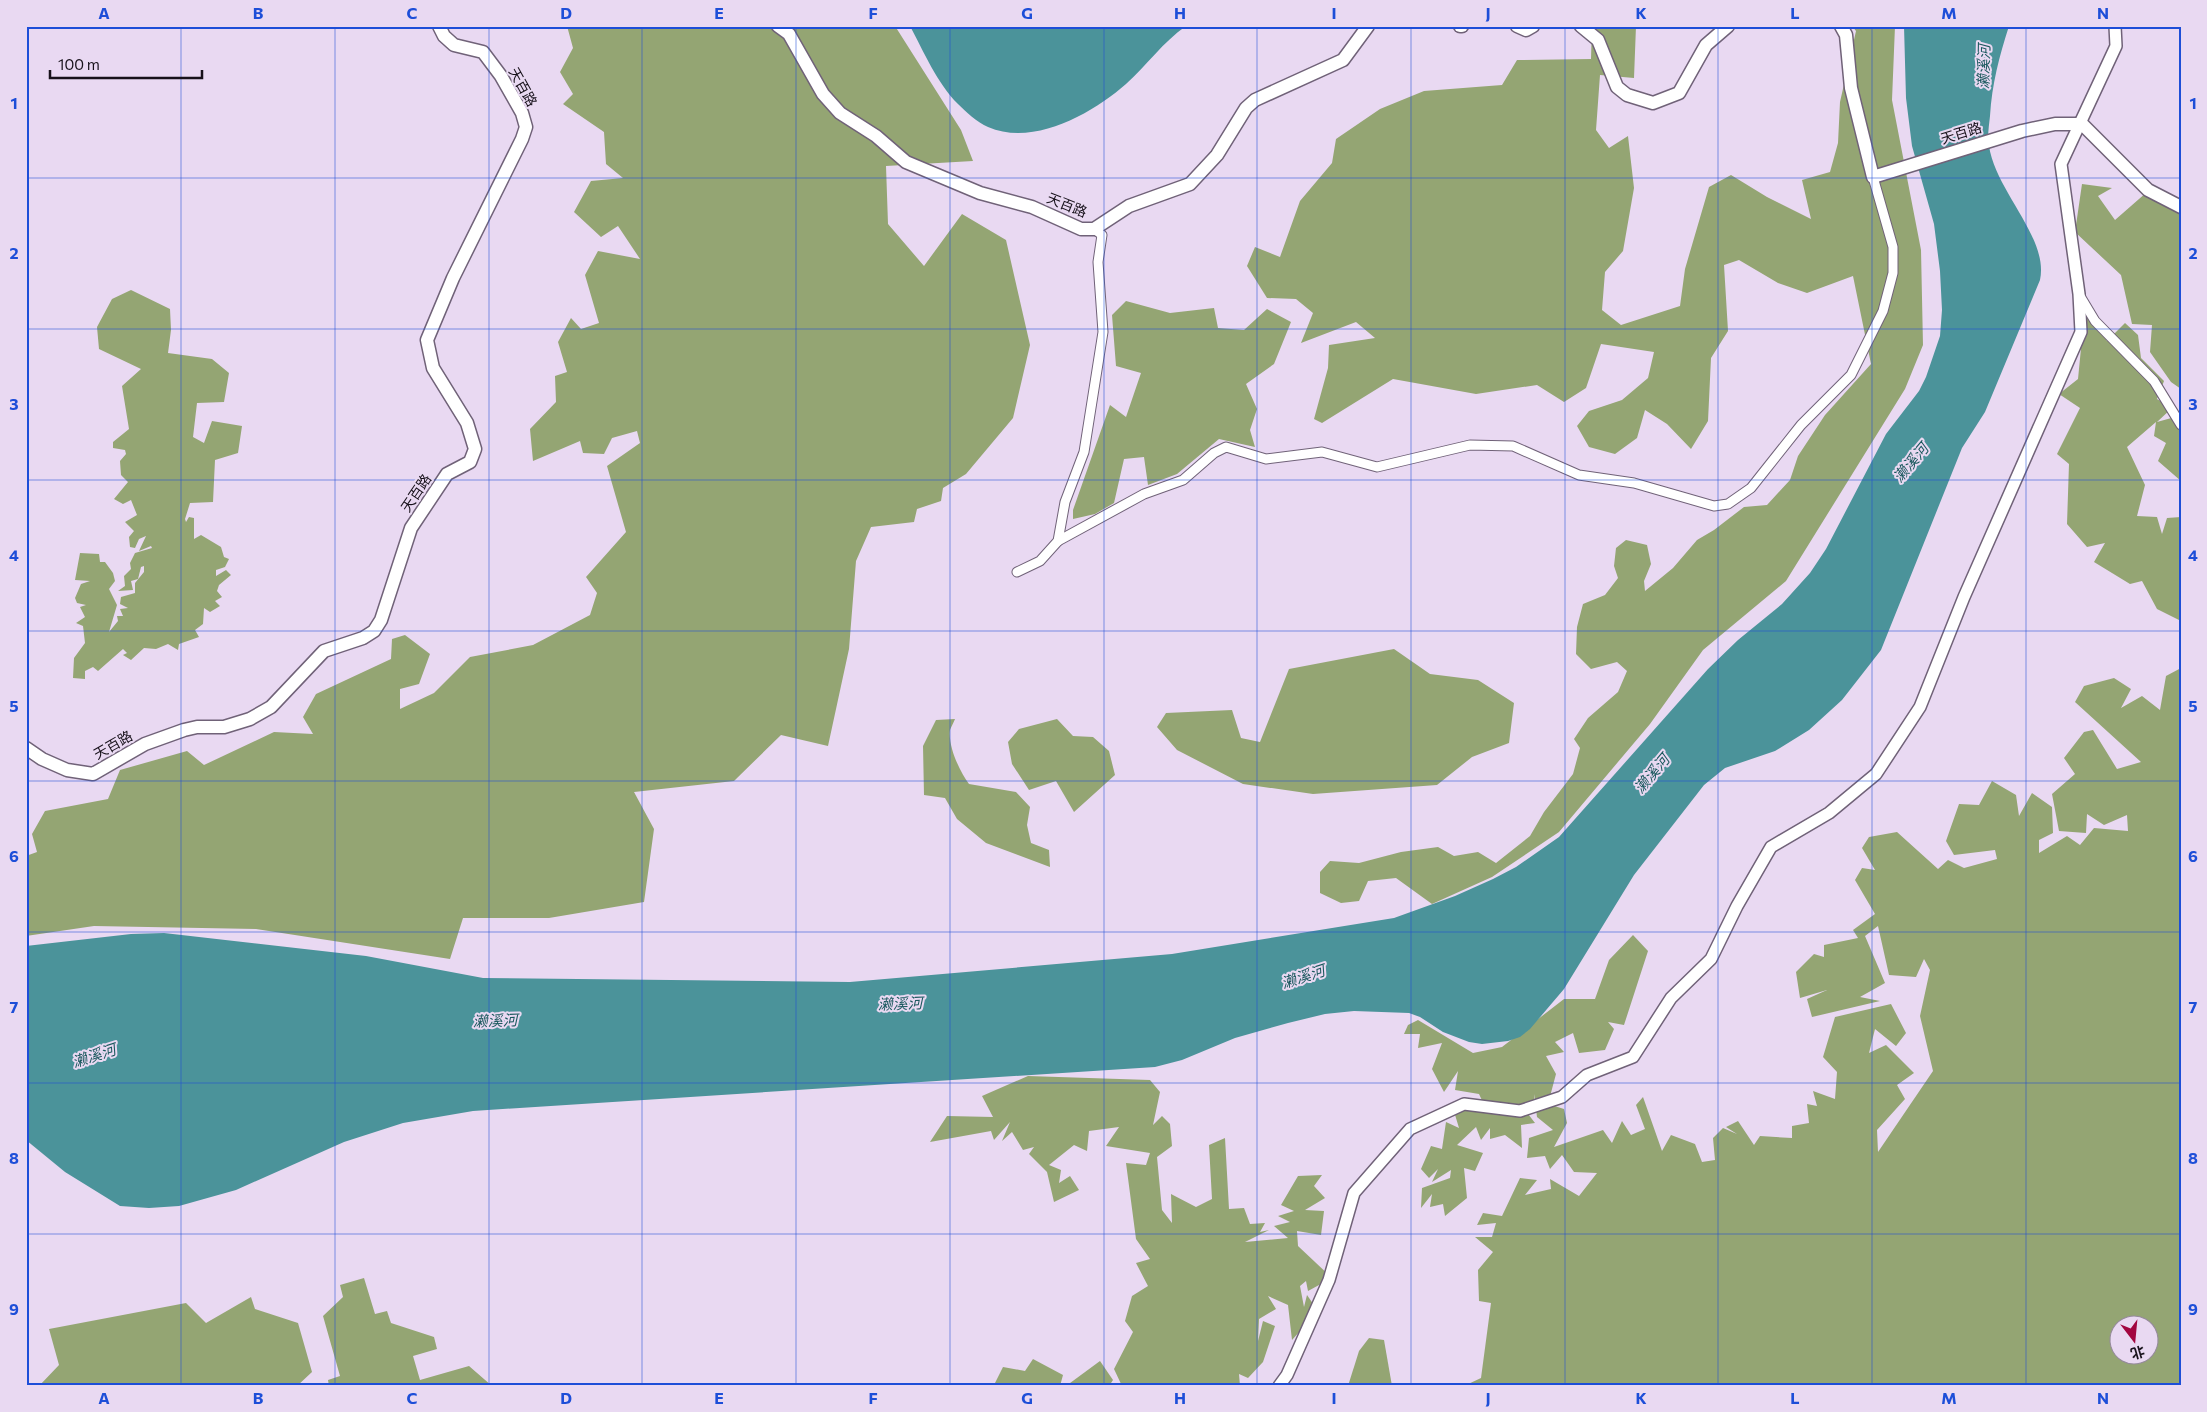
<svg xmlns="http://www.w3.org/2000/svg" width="2207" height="1412" font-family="Commissioner,'Noto Sans SC',sans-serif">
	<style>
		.forest { fill: #94a573; fill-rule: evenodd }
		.water { fill: #4b939a }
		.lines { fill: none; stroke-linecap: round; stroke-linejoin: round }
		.minor-casing { stroke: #706278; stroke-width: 11 }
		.tertiary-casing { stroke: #706278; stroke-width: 14 }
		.secondary-casing { stroke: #706278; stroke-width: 15 }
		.minor { stroke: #fff; stroke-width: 9 }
		.tertiary { stroke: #fff; stroke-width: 11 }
		.secondary { stroke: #fff; stroke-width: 12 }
		.grid { fill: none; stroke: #1d4ed8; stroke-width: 1; stroke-opacity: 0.55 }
		.labels { text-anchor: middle; stroke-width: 4; stroke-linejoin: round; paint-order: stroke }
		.street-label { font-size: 14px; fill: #17111a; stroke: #e9d9f2 }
		.water-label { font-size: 15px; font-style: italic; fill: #1a585d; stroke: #e9d9f2 }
		.neatline { fill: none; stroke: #1d4ed8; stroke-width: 2 }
		.grid-label { font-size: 16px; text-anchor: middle; font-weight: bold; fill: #1d4ed8 }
	</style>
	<rect width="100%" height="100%" fill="#e9d9f2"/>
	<g class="forest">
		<path d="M567 26H895L961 130 973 161 886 166 888 224 924 266 962 214 1006 240 1030 345 1013 418 966 474 943 488 941 501 917 509 914 522 871 527 856 561 849 649 828 746 781 735 734 781 634 792 654 829 644 902 549 918H463L450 959 256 929 94 926 26 936V856L37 852 32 834 45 811 108 799 120 770 187 751 204 765 274 732 313 734 303 717 316 694 391 659 392 639 405 635 430 654 419 684 400 689V709L434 693 470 657 533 645 590 615 597 593 586 577 626 532 607 466 640 443 637 431 612 438 604 454 583 453 580 441 533 461 530 429 556 402 555 376 567 372 558 342 571 318 581 329 599 323 585 275 598 251 640 259 618 226 601 237 574 212 591 181 623 178 606 164 604 132 563 104 573 94 560 72 573 48Z"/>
		<path d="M1592 26H1636L1634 78 1600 75 1596 130 1609 148 1628 136 1634 188 1623 251 1605 272 1602 310 1621 325 1680 306 1685 269 1709 187 1731 175 1767 197 1811 219 1802 180 1830 172 1838 143 1840 102 1856 31 1852 26H1895L1892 100 1921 250 1923 345 1905 389 1786 581 1703 650 1650 724 1559 832 1492 877 1432 904 1396 878 1368 881 1359 901 1341 903 1320 893V872L1330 861 1359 863 1401 852 1438 847 1454 856 1478 852 1496 863 1530 836 1544 812 1573 774 1580 748 1574 739 1588 718 1618 692 1627 671 1617 662 1591 669 1576 654 1577 627 1583 604 1605 595 1618 578 1614 566 1616 548 1626 540 1647 545 1651 564 1644 581 1645 591 1673 568 1697 540 1714 530 1744 507 1767 505 1790 480 1798 456 1825 415 1871 364 1853 276 1807 293 1778 283 1739 260 1724 265 1728 331 1711 358 1708 421 1691 449 1667 424 1645 410 1637 438 1615 454 1589 447 1577 426 1589 411 1622 400 1648 378 1654 352 1601 344 1586 388 1564 402 1537 385 1476 394 1393 379 1322 423 1314 419 1328 368 1329 345 1375 338 1356 322 1301 343 1313 313 1296 299 1267 298 1247 266 1255 247 1280 257 1300 201 1332 163 1336 139 1380 109 1424 91 1502 85 1517 60 1591 59Z"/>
		<path d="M2082 184 2112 188 2098 196 2115 220 2147 192 2181 215V389L2171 382 2150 352 2152 325 2132 324 2121 275 2075 232Z"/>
		<path d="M131 290 170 309 171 330 168 353 212 359 229 373 224 402 197 403 193 437 204 443 212 421 242 426 238 453 215 460 213 502 190 503 185 519 186 522 189 517 194 518V539L201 535 221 547 224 557 229 559 225 567 216 570V576L226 570 231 575 219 585 217 591 222 597 215 601 220 606 210 612 204 608 203 624 195 630 199 637 179 644 178 650 168 644 156 649 144 648 131 660 123 655 127 653 123 649 98 671 93 667 85 671V679L73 678 74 658 85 643 83 626 76 623 85 617 80 607 86 605 77 603 75 598 81 584 90 581 75 580 80 553 99 554 100 562H105L113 573 115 581 109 589 117 605 109 632 118 621 117 616H123L120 609 128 608 120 604 121 597 135 593V583L144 572V566L141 567 138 579 131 581 133 590 118 591 125 586 124 576 131 569 130 563 135 553 152 548 151 546 139 551 146 536 139 539 135 548 130 547 129 537 134 531 125 522 137 515 131 500 123 504 114 499 128 482 121 475 120 461 126 454 125 450 113 448V442L129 429 122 386 141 369 99 349 97 327 112 299Z"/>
		<path d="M1126 301 1170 313 1214 308 1218 328 1244 330 1267 309 1291 322 1274 364 1246 384 1257 409 1250 430 1255 447 1219 439 1177 474 1148 485 1144 457 1124 459 1114 503 1095 514 1073 519V510L1110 405 1126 417 1141 373 1116 366 1112 315Z"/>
		<path d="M2096 315 2107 341 2125 323 2138 335 2141 358 2164 381 2157 399 2172 408 2157 422 2175 417 2181 423V481L2158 461 2166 443 2154 436 2156 422 2127 447 2145 485 2137 516 2157 517 2162 534 2167 518 2181 517V621L2157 609 2142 581 2130 584 2094 562 2105 543 2087 547 2067 524 2069 464 2057 454 2080 408 2059 394 2078 379 2084 318Z"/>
		<path d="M1394 649 1430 674 1478 680 1514 703 1509 743 1472 757 1437 785 1313 794 1243 784 1177 750 1157 727 1166 713 1232 710 1241 738 1260 742 1289 669Z"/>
		<path d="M2181 668V1386H1464L1481 1378 1491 1303 1479 1301 1478 1270 1493 1252 1475 1237H1492L1496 1223 1477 1225 1483 1213 1502 1216 1520 1178 1537 1180 1525 1195 1551 1189 1550 1179 1579 1196 1597 1173 1574 1172 1562 1155 1550 1169 1545 1156 1527 1158 1529 1138 1553 1130 1537 1117 1534 1094V1108L1525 1110 1535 1123 1521 1125 1522 1148 1505 1135 1490 1139V1128L1481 1140 1476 1127 1457 1145 1483 1153 1475 1171 1464 1168 1467 1198 1445 1216 1443 1204 1430 1207 1432 1194 1421 1208 1422 1188 1450 1178 1451 1170 1432 1182 1438 1169 1429 1178 1421 1169 1431 1146 1442 1149 1446 1122 1459 1128 1453 1108 1488 1113 1479 1094 1455 1090 1458 1071 1444 1092 1432 1069 1442 1043 1418 1048 1420 1034H1404L1408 1025 1418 1020 1473 1053 1502 1047 1564 999H1595L1609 960 1633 935 1648 951 1624 1025 1608 1022 1614 1029 1605 1050 1579 1053 1573 1033 1555 1042 1564 1052 1546 1056 1556 1074 1548 1104 1564 1109 1567 1123 1554 1147 1603 1130 1612 1143 1622 1121 1631 1135 1645 1129 1636 1105 1643 1097 1662 1151 1671 1135 1695 1144 1702 1162 1715 1160 1713 1138 1723 1128 1737 1134 1726 1127 1738 1121 1754 1145 1760 1136 1792 1138V1126L1809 1123 1807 1104 1817 1106 1813 1091 1835 1099 1837 1072 1823 1057 1835 1017 1891 1004 1906 1033 1896 1046 1875 1029 1869 1053 1886 1045 1914 1073 1897 1085 1905 1099 1877 1130 1878 1152 1933 1071 1920 1016 1930 970 1924 959 1916 977 1889 975 1878 926 1865 936 1885 983 1860 997 1880 1001 1812 1017 1807 999 1827 990 1800 998 1796 972 1814 954 1824 957V945L1858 938 1853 930 1875 914 1855 880 1862 868 1875 870 1862 848 1869 837 1897 832 1938 869 1948 860 1964 868 1997 859 1995 850 1954 855 1946 841 1959 804 1979 805 1992 781 2016 795 2019 816 2032 793 2052 807 2053 833 2039 840V853L2067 836 2080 845 2094 828 2128 831 2127 815 2104 825 2087 814 2086 833 2059 831 2052 794 2075 774 2064 758 2084 732 2093 730 2117 769 2141 762 2075 702 2084 686 2114 678 2131 689 2121 708 2142 696 2160 710 2166 676ZM2120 1324H2150V1354H2120Z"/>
		<path d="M955 719C954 722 951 727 950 730 948 747 960 772 969 784L1016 792 1030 807 1027 825 1031 843 1049 850 1050 867 986 843 957 819 945 798 924 795 923 746 936 720Z"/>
		<path d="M1057 719 1073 736 1093 737 1109 751 1115 775 1074 812 1056 781 1029 790 1012 764 1008 742 1019 729Z"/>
		<path d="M1028 1076 1150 1080 1160 1092 1153 1125 1162 1116 1170 1124 1172 1146 1157 1157 1162 1210 1172 1223 1171 1194 1196 1207 1212 1199 1209 1145 1225 1138 1229 1209 1244 1208 1250 1224 1265 1223 1260 1232 1269 1230 1245 1242 1288 1238 1274 1226 1290 1222 1278 1216 1294 1211 1281 1205 1298 1176 1322 1175 1314 1186 1325 1198 1305 1210 1324 1211 1321 1235 1297 1231 1298 1246 1332 1278 1308 1291 1306 1281 1300 1286 1304 1307 1307 1295 1318 1311 1292 1340 1288 1305 1268 1296 1276 1309 1259 1319 1258 1341 1263 1321 1275 1326 1263 1362 1248 1378 1239 1374 1240 1386H1122L1114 1369 1133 1332 1125 1321 1132 1296 1148 1286 1136 1263 1150 1259 1136 1239 1126 1163 1146 1165 1150 1153 1106 1146 1119 1127 1089 1131 1087 1151 1074 1145 1049 1165 1061 1170 1059 1183 1070 1176 1079 1190 1054 1202 1047 1172 1029 1154 1034 1147 1023 1150 1012 1132 1002 1141 1010 1122 994 1140 991 1131 930 1142 947 1116 993 1117 982 1096Z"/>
		<path d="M364 1278 375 1314 387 1311 391 1323 434 1337 437 1349 413 1356 420 1380 469 1366 492 1386H329L328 1380 340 1376 323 1316 343 1297 340 1285Z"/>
		<path d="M251 1297 255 1309 298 1323 312 1372 297 1386H39L59 1365 49 1329 186 1303 206 1323Z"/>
		<path d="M1369 1338 1384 1340 1392 1386H1348L1359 1351Z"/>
		<path d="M1033 1359 1063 1375 1060 1386H998L995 1383 1003 1367 1025 1371Z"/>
		<path d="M1100 1361 1113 1380 1109 1386H1066Z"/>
	</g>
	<g class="water">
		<path d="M910 26H1186C1163 42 1147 65 1126 84 1093 113 1034 147 988 127 977 122 966 112 958 104 937 83 924 52 910 26Z"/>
		<path d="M1904 26H2009C1999 57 1992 84 1990 116 1989 126 1987 137 1989 146 1996 192 2049 238 2040 280L1985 412 1962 448 1881 650 1842 700 1809 730 1775 751 1725 768 1704 785 1634 875 1564 989 1530 1029 1520 1037 1508 1041 1482 1044 1469 1042 1443 1032 1420 1017 1409 1013 1354 1011 1325 1014 1288 1023 1235 1038 1182 1060 1155 1067 473 1111 403 1123 344 1142 236 1190 179 1206 149 1208 120 1206 65 1172 26 1140V946L131 934 164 933 366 956 483 978 850 982 1172 954 1394 918 1455 896 1493 879 1516 867 1559 837 1708 669 1738 640 1782 604 1810 573 1826 549 1886 434 1919 391 1926 377 1940 336 1942 310 1940 271 1934 224 1912 146 1906 98Z"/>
	</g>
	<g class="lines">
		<defs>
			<g id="minor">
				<path d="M2080 296 2095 321 2154 381 2181 425"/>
				<path d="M1058 541 1144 494 1183 480 1214 453 1226 447 1266 459 1322 452 1377 467 1470 445 1513 446 1579 475 1634 483 1714 506 1728 504 1751 488 1801 425 1851 375 1883 311 1893 273V247L1873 177"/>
				<path d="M1017 572 1040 561 1058 541 1065 502 1084 452 1103 332 1098 262 1102 235 1094 229"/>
			</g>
			<path id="tertiary" d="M1279 1386 1287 1375 1329 1280 1354 1193 1410 1129 1464 1104 1520 1111 1562 1097 1587 1075 1633 1057 1671 998 1711 959 1737 906 1771 847 1829 813 1876 774 1920 707 1964 597 2081 332 2079 294 2061 164 2116 46 2115 26"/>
			<g id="secondary">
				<path d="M778 26 789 34 823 94 840 113 876 136 906 162 980 193 1032 207 1081 229H1094L1129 206 1190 184 1217 155 1246 108 1255 100 1343 60 1368 26"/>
				<path d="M1460 26H1462"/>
				<path d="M1517 26 1526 30 1533 26"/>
				<path d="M1581 26 1598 40 1617 87 1627 95 1653 103 1679 93 1706 45 1728 26"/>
				<path d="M1841 26 1846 35 1851 88 1873 177 2022 131 2055 124H2082L2148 190 2181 207"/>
				<path d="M26 748 42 759 67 770 93 774 145 744 184 730 197 727H224L250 719 271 707 324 651 363 638 374 631 381 620 411 528 447 474 470 462 475 449 467 423 433 368 427 340 453 278 522 139 526 127 522 113 501 76 483 52 454 45 444 36 439 26"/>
			</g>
		</defs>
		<use href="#minor" class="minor-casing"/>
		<use href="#tertiary" class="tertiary-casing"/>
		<use href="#secondary" class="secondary-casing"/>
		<use href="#minor" class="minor"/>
		<use href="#tertiary" class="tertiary"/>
		<use href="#secondary" class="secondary"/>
	</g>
	<path class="grid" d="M181 26V1386M335 26V1386M489 26V1386M642 26V1386M796 26V1386M950 26V1386M1104 26V1386M1257 26V1386M1411 26V1386M1565 26V1386M1718 26V1386M1872 26V1386M2026 26V1386M26 178H2181M26 329H2181M26 480H2181M26 631H2181M26 781H2181M26 932H2181M26 1083H2181M26 1234H2181"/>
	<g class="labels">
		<g class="street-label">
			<text transform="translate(523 87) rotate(61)" y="5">天百路</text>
			<text transform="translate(1961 133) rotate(-17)" y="5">天百路</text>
			<text transform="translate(1067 205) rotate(22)" y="5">天百路</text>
			<text transform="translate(416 493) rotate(-56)" y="5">天百路</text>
			<text transform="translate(113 745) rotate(-30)" y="5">天百路</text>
		</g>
		<g class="water-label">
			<text transform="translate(1984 67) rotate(-89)" y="5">濑溪河</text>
			<text transform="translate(1911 463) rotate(-50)" y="5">濑溪河</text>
			<text transform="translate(1652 774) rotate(-50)" y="5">濑溪河</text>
			<text transform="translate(1303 977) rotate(-18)" y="5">濑溪河</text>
			<text transform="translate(900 1004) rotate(-2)" y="5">濑溪河</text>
			<text transform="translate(495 1021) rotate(-2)" y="5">濑溪河</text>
			<text transform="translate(94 1056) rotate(-18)" y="5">濑溪河</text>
		</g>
	</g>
	<rect width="2207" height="1412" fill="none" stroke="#e9d9f2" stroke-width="55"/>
	<g transform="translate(2134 1340) rotate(164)"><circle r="24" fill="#e9d9f2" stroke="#95899c"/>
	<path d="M0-4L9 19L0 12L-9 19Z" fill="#a20640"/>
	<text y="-8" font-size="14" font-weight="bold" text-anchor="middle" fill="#17111a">北</text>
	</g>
	<path d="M50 70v8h152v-8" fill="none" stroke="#17111a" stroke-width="2.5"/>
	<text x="58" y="70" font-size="15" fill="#17111a" stroke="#e9d9f2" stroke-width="4" paint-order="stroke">100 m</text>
	<rect x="28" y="28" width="2152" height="1356" class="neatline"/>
	<g class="grid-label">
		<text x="104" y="19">A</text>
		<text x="258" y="19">B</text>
		<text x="412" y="19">C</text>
		<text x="566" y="19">D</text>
		<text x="719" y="19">E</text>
		<text x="873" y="19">F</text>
		<text x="1027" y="19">G</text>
		<text x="1180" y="19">H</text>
		<text x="1334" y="19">I</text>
		<text x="1488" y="19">J</text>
		<text x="1641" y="19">K</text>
		<text x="1795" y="19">L</text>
		<text x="1949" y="19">M</text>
		<text x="2103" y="19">N</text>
		<text x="14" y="109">1</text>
		<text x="2193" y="109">1</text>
		<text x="14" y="259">2</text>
		<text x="2193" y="259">2</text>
		<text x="14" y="410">3</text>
		<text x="2193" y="410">3</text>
		<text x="14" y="561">4</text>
		<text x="2193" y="561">4</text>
		<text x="14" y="712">5</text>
		<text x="2193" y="712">5</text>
		<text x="14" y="862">6</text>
		<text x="2193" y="862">6</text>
		<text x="14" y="1013">7</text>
		<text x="2193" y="1013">7</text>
		<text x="14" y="1164">8</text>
		<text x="2193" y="1164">8</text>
		<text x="14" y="1315">9</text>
		<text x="2193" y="1315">9</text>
		<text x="104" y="1404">A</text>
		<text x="258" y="1404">B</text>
		<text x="412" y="1404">C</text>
		<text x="566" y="1404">D</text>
		<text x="719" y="1404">E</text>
		<text x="873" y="1404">F</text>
		<text x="1027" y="1404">G</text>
		<text x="1180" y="1404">H</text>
		<text x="1334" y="1404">I</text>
		<text x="1488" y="1404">J</text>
		<text x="1641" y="1404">K</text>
		<text x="1795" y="1404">L</text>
		<text x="1949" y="1404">M</text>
		<text x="2103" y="1404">N</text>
	</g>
</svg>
